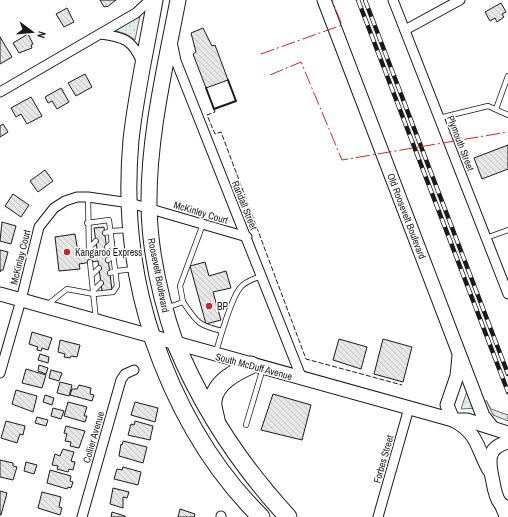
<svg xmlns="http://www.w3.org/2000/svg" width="508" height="517" font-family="'Archivo Narrow',sans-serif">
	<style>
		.grass { fill: url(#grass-dots); stroke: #6a6a6a }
		.building { fill: url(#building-back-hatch); stroke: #1a1a1a }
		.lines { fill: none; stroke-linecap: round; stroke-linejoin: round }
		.service-casing { stroke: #1a1a1a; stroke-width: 6 }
		.minor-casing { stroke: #1a1a1a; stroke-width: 11 }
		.tertiary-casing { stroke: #1a1a1a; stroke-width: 14 }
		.secondary-casing { stroke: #1a1a1a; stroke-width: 15 }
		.trunk-casing { stroke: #1a1a1a; stroke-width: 17 }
		.motorway-casing { stroke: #1a1a1a; stroke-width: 19 }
		.service { stroke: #fff; stroke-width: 4.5 }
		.minor { stroke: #fff; stroke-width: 9 }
		.tertiary { stroke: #fff; stroke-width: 12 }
		.secondary { stroke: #fff; stroke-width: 13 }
		.trunk { stroke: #fff; stroke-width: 15 }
		.motorway { stroke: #fff; stroke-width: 17 }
		.rail-casing { stroke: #1a1a1a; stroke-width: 4.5 }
		.rail { stroke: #fff; stroke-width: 3; stroke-dasharray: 9; stroke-linecap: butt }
		.fence { stroke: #1a1a1a; stroke-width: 1; stroke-dasharray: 5 2; stroke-linecap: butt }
		.wall { stroke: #1a1a1a; stroke-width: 2 }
		.power { stroke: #c62828; stroke-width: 1; stroke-dasharray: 14 3 2 3; stroke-linecap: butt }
		.poi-dot { fill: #c62828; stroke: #fff; stroke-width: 1.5 }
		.labels { text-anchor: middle; stroke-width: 3; stroke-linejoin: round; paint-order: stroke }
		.street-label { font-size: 10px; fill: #1a1a1a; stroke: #fff }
		.poi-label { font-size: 10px; fill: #1a1a1a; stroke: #fff; text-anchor: start }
	</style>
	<defs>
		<pattern id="grass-dots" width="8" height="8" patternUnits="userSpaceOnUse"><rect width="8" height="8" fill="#e0efe3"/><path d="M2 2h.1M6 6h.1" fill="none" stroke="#c0ccc2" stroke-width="1.8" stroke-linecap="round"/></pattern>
		<pattern id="building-back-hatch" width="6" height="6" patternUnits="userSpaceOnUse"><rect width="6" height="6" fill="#e6e6e6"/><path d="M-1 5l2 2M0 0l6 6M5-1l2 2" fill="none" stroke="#c5c5c5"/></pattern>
	</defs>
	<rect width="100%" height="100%" fill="#fff"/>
	<g class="grass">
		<path d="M140 16 135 40 126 34 113 30Z"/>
		<path d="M467 391 477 408 461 409Z"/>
		<path d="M486 400 491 409 508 415V421L493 415Z"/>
	</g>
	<g class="building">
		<path d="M100 0H116L107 7 106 6 104 7Z"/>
		<path d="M501 3 506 12 502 14 504 17 497 22 495 18 490 21 485 12Z"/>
		<path d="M67 8 74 22 64 27 56 14Z"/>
		<path d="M203 28 212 46 215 45 228 80 206 88 193 54 196 52 191 33Z"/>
		<path d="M28 34 33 44 31 45 32 48 19 53 13 43Z"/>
		<path d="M0 37 12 57 0 64Z"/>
		<path d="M85 74 92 87 76 96 68 83Z"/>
		<path d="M61 88 69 102 57 109 52 101 48 103 45 97Z"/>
		<path d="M31 97 42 116 27 124 21 114 16 117 11 108Z"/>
		<path d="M3 124 8 132 0 137V126Z"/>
		<path d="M508 145V169L482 179 474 158Z"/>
		<path d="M45 170 53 181 38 192 30 181Z"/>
		<path d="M13 194 29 205 21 217 5 206Z"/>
		<path d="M2 222 16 226 11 244 0 241Z"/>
		<path d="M104 227 112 290 102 291 98 261 79 264 80 269 59 271 55 237 75 234 78 252 97 249 94 228Z"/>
		<path d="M0 250 8 252 3 270H1L0 272Z"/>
		<path d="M205 262 209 276 226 271 231 288 213 292 221 320 206 324 190 266Z"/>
		<path d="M32 332 52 338 48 350 42 348 41 351 37 350 38 347 29 344Z"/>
		<path d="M339 339 367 347 361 369 333 360Z"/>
		<path d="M383 339 412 347 403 382 374 374Z"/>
		<path d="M60 340 80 345 77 357 71 356 70 358 64 357 65 354 58 352Z"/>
		<path d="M40 354 49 357 48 363 38 360Z"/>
		<path d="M39 365 48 368 46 374 38 371Z"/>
		<path d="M26 369 46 375 42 388 22 383Z"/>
		<path d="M51 370 62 373 59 381 49 378Z"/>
		<path d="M60 382 72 385 69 396 57 393Z"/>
		<path d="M79 385 91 388 90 394 94 395 92 401 70 395 72 389H77Z"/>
		<path d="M16 390 37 396 33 412 12 404Z"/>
		<path d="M273 394 311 405 302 440 261 430Z"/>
		<path d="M45 395 54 398 52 405 43 402Z"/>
		<path d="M68 402 87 407 84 416H87L85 422 64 416Z"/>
		<path d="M135 402 158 408 155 422 131 415Z"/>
		<path d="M53 408 64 411 61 419 51 416Z"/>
		<path d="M37 417 48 420 46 426 35 423Z"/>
		<path d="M6 421 25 426 23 435 20 434 17 443 1 438Z"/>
		<path d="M135 421 153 426 150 440 128 435 131 424 134 425Z"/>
		<path d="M66 426 85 431 79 448 70 446 71 442 65 441 67 434 64 433Z"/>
		<path d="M123 441 147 447 143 463 119 456 121 444 122 445Z"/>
		<path d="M63 449 74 452 71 461 75 462 73 470 69 469 68 472 57 469 58 466 52 465 55 454 60 456Z"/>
		<path d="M0 460 13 463V466L17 467 13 480 0 477Z"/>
		<path d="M26 462 37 465 34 474 24 471Z"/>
		<path d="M123 467 141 472 138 485 114 479 117 469 122 470Z"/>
		<path d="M50 470 71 476 70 481 73 482 71 488 68 487 67 489 47 483Z"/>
		<path d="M113 488 129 492 127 498 123 497V508L110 504Z"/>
		<path d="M0 491 7 493 1 515H0Z"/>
		<path d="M42 492 61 497 59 507 62 508 60 515 38 508Z"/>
		<path d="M180 509 195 514 194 517H178Z"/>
		<path d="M112 512 125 516V517H111Z"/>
	</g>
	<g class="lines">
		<defs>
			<g id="service">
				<path d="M496 109 508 76"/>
				<path d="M439 118 488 106 508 115"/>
				<path d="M88 197 89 251"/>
				<path d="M105 233 111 231 129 230"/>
				<path d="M486 238 508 230"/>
				<path d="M107 247 112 243"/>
				<path d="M89 248 96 241"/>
				<path d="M108 260 114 255"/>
				<path d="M90 262 96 320"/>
				<path d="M110 273 116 271 134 269"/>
				<path d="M92 275 99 268"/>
				<path d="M94 290 101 283"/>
				<path d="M183 302C197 322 197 325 222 331"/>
				<path d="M47 305 67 289 94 294 113 292 117 286 109 220 87 223"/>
				<path d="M166 308 183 302 180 286 203 224"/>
				<path d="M216 352C220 338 231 299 240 288 245 281 254 279 261 276"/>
				<path d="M246 425 263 368"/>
			</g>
			<g id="minor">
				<path d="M393 0 508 294"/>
				<path d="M405 30 460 0"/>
				<path d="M101 34C124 37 133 40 142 63"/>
				<path d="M172 42 176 61 302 379"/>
				<path d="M0 92 136 13 150 0"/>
				<path d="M0 373 21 300 39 227 54 208 65 201 77 197H88L130 203 247 237"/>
				<path d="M82 517 121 380 125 374 134 370"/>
				<path d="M221 517V516"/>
				<path d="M378 517 409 408"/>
			</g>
			<path id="tertiary" d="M500 503 506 517"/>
			<g id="secondary">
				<path d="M324 0 483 416 492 427"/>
				<path d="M0 294 453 420H467L508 433"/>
				<path d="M453 420 447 405 457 376 459 356"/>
				<path d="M453 420C479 434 476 447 489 470"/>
				<path d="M508 442C485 448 489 463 493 482 494 488 496 498 500 503 502 505 506 507 508 508"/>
			</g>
			<g id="trunk">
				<path d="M153 338C132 275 125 206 131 140 136 93 147 46 155 0"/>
				<path d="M176 344C161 301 150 253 149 207 148 138 165 68 178 0"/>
			</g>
			<g id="motorway">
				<path d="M153 338C176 405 210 467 261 517"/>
				<path d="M176 344C203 409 240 465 288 517"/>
				<path d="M216 420C215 414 212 406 213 401 215 382 236 372 251 365"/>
			</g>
		</defs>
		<use href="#service" class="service-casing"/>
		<use href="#minor" class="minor-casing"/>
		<use href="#tertiary" class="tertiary-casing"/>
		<use href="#secondary" class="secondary-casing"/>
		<use href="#trunk" class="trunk-casing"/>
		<use href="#motorway" class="motorway-casing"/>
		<use href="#service" class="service"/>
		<use href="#minor" class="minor"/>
		<use href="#tertiary" class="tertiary"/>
		<use href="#secondary" class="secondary"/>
		<use href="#trunk" class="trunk"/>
		<use href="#motorway" class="motorway"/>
		<defs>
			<g id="rail">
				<path d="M358 0 508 392"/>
				<path d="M365 0 508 374"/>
			</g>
		</defs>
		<use href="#rail" class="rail-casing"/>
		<use href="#rail" class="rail"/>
		<path class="fence" d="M214 109 215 112 207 115 215 134 221 132 306 359 402 385"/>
		<path class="wall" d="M206 88 214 109 236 101 228 80"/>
		<g class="power">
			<path d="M261 54 342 25 332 0"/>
			<path d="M270 75 301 62 342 160 508 132"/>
		</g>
	</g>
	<g class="poi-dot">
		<circle cx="67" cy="252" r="4"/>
		<circle cx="209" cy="306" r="4"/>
	</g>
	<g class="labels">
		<g class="street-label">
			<text transform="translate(461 143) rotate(69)" y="4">Plymouth Street</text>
			<text transform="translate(245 205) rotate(68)" y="4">Randall Street</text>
			<text transform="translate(201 212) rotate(17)" y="4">McKinley Court</text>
			<text transform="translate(407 216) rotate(69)" y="4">Old Roosevelt Boulevard</text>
			<text transform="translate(20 257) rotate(-76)" y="4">McKinlay Court</text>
			<text transform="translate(159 275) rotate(79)" y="4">Roosevelt Boulevard</text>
			<text transform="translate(254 366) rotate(15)" y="4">South McDuff Avenue</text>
			<text transform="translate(93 437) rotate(-74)" y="4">Collier Avenue</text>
			<text transform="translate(383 459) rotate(-74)" y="4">Forbes Street</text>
		</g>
		<g class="poi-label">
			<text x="75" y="256">Kangaroo Express</text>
			<text x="217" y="310">BP</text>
		</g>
	</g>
	<g transform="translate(32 32) rotate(106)" stroke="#ffffff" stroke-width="3" paint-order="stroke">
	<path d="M0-3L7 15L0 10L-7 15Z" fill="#1a1a1a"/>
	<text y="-6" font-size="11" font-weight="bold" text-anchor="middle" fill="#1a1a1a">N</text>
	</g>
</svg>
